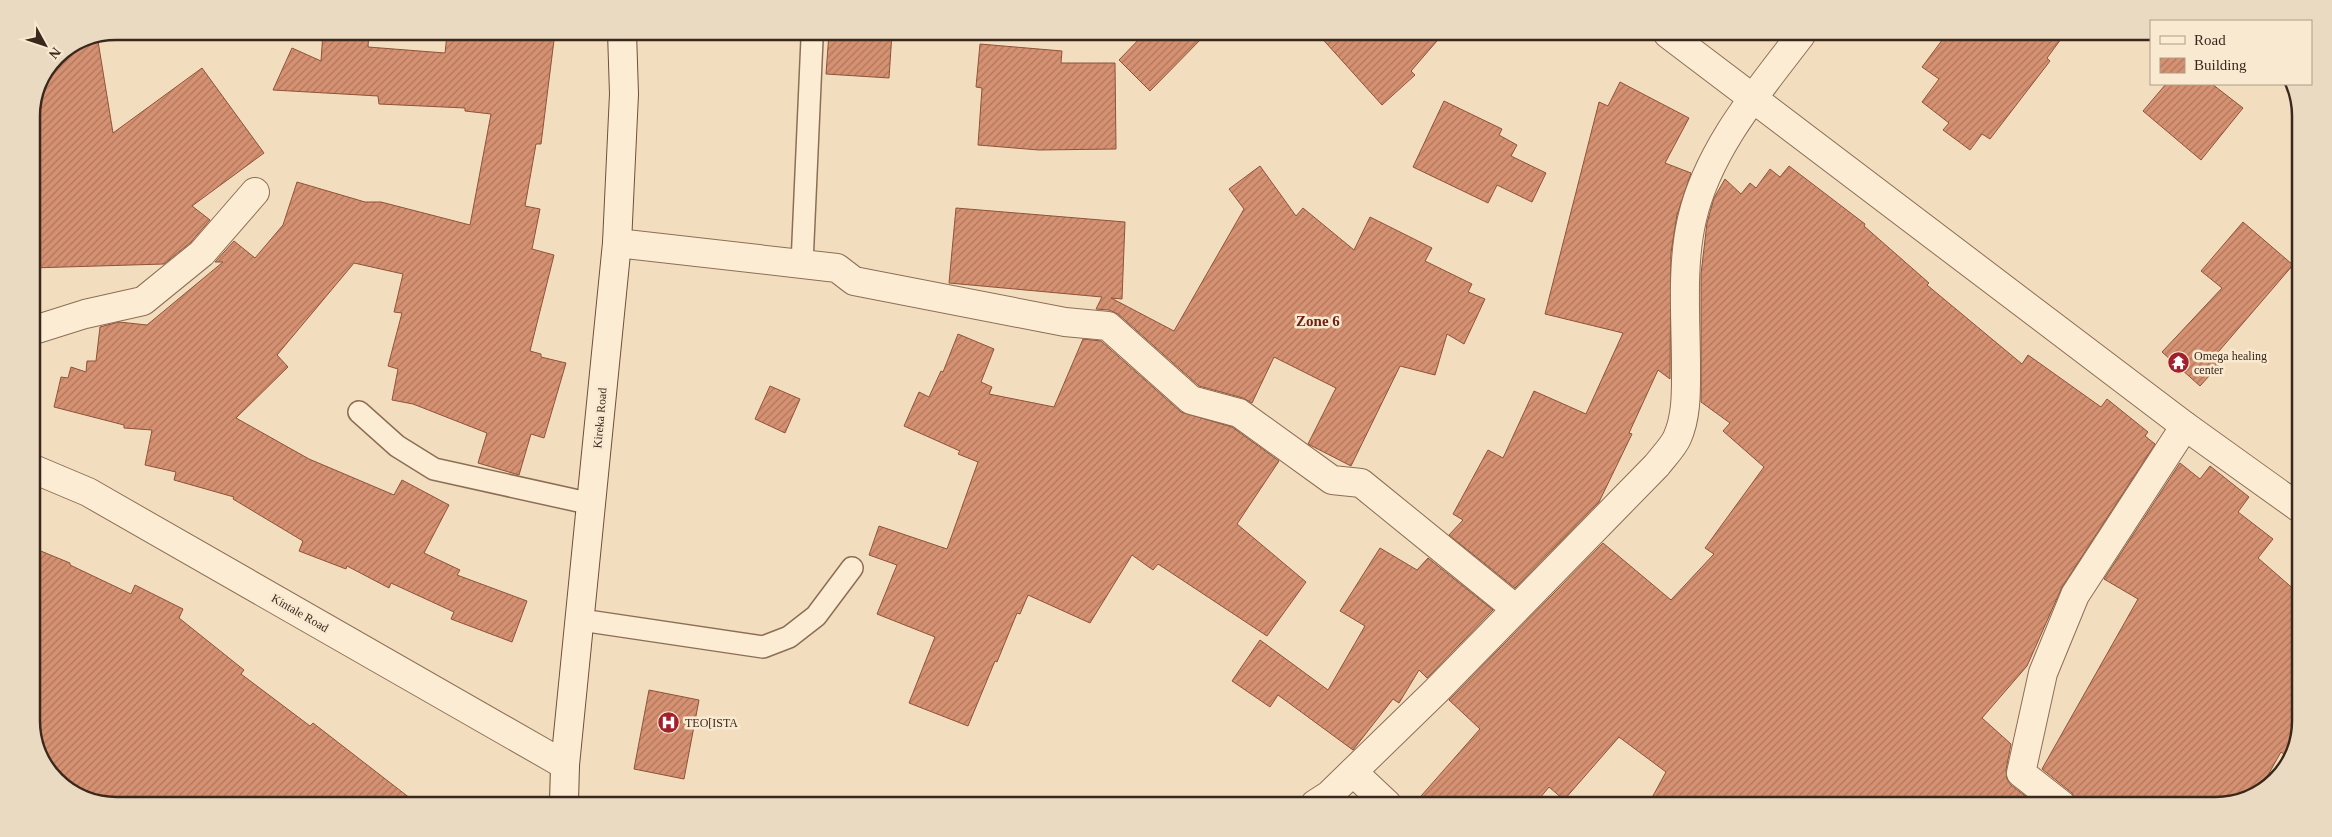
<svg xmlns="http://www.w3.org/2000/svg" width="2332" height="837" font-family="Georgia,serif">
	<style>
		.building { fill: url(#building-hatch); stroke: #8f5339 }
		.lines { fill: none; stroke-linecap: round; stroke-linejoin: round }
		.service-casing { stroke: #8d6e55; stroke-width: 24 }
		.minor-casing { stroke: #8d6e55; stroke-width: 30 }
		.secondary-casing { stroke: #6f4f39; stroke-width: 30 }
		.service { stroke: #fcecd4; stroke-width: 21 }
		.minor { stroke: #fcecd4; stroke-width: 28 }
		.secondary { stroke: #fcecd4; stroke-width: 28 }
		.labels { text-anchor: middle; stroke-width: 5; stroke-linejoin: round; paint-order: stroke }
		.poi-label { font-size: 12px; fill: #3b281c; stroke: #f9e9d0; text-anchor: start }
		.street-label { font-size: 12px; fill: #3b281c; stroke: #f9e9d0 }
		.quarter-label { font-size: 15px; font-weight: bold; fill: #6d2016; stroke: #f9e9d0 }
		.rim { fill: none; stroke: #3b281c; stroke-width: 2.5 }
	</style>
	<defs>
		<pattern id="building-hatch" width="6" height="6" patternUnits="userSpaceOnUse" patternTransform="scale(1.25)"><rect width="6" height="6" fill="#d59171"/><path d="M-1 1l2-2M0 6l6-6M5 7l2-2" fill="none" stroke="#ae765c"/></pattern>
	</defs>
	<rect width="100%" height="100%" fill="#f2debf"/>
	<g class="building">
		<path d="M323 32H369L368 47 445 53 447 35 472 37V32H555L541 144H536L525 206 540 209 532 249 554 255 530 351 541 354V357L566 363 544 438 531 434 519 475 478 463 487 433 413 404 392 400 398 369 388 366 402 313 394 312 403 274 354 263 277 355 288 367 236 418 309 459 394 495 402 480 449 505 424 553 460 570 457 575 527 601 512 642 451 619 454 612 391 583 389 588 347 566 346 569 299 551 303 541 233 499 234 497 174 480 176 472 145 465 152 430 124 428V425L54 407 61 377 68 378 71 367 86 372 87 361H96L100 327 119 322 147 325 223 262H215L234 241 255 258 283 225 297 182 365 202H381L470 225 491 114 465 111V108L379 104 378 96 273 90 292 48 321 61Z"/>
		<path d="M829 33H892L889 78 826 74Z"/>
		<path d="M1145 33H1151L1206 34 1150 91 1119 60Z"/>
		<path d="M1318 34H1443L1411 71 1415 75 1382 105Z"/>
		<path d="M97 35 113 133 202 68 264 153 192 206 210 220 191 242 164 264 31 268V110L56 56 84 38Z"/>
		<path d="M1946 35H2064L2047 58 2050 61 1990 139 1982 134 1970 150 1943 130 1949 123 1922 102 1939 79 1922 67Z"/>
		<path d="M980 44 1062 51 1061 63H1115L1116 149 1039 150 978 145 982 88 976 87Z"/>
		<path d="M1620 82 1689 118 1665 163 1691 173 1677 215 1671 253 1670 379 1658 370 1629 433 1632 434 1599 502 1515 588 1449 535 1463 520 1453 514 1488 450 1503 458 1534 391 1586 414 1623 333 1545 314 1599 102 1608 106Z"/>
		<path d="M2166 84H2212L2243 108 2201 160 2143 111Z"/>
		<path d="M1444 101 1502 129 1499 135 1517 145 1511 156 1546 173 1532 202 1497 185 1488 203 1413 167Z"/>
		<path d="M1260 166 1296 216 1303 208 1354 250 1370 217 1432 248 1425 261 1472 284 1468 292 1485 299 1464 344 1447 334 1435 375 1400 366 1351 466 1308 444 1336 388 1274 357 1252 403 1243 398 1199 386 1118 314 1109 310 1096 309 1102 297 949 283 956 208 1125 222 1122 299 1111 298 1174 331 1244 209 1229 189Z"/>
		<path d="M1789 166 1865 224 1864 226 1929 283 1927 285 2022 364 2028 355 2101 407 2107 399 2148 432 2145 436 2155 444 2062 587 2027 666 1982 718 2011 744 2006 770 2007 779 2011 785 2037 805H1648L1666 772 1619 737 1564 800 1549 787 1535 804H1414L1480 729 1449 700 1603 543 1671 600 1714 554 1705 548 1764 467 1723 431 1730 423 1701 402V274L1707 223 1714 198 1725 179 1741 194 1750 183 1756 188 1770 169 1780 177Z"/>
		<path d="M2243 222 2293 265 2213 358 2220 364 2200 386 2162 352 2222 288 2201 271Z"/>
		<path d="M958 334 994 349 981 382 992 387 989 394 1054 407 1083 339 1101 341 1181 412 1232 427 1279 461 1237 524 1306 582 1267 636 1158 564 1153 570 1132 555 1090 623 1028 595 1020 614 1017 613 997 662 995 661 968 726 909 703 935 637 877 614 897 565 869 555 879 526 947 549 978 462 958 454 960 451 904 426 919 392 929 397 941 371 943 372Z"/>
		<path d="M770 386 800 399 785 433 755 419Z"/>
		<path d="M2180 463 2200 479 2210 466 2249 497 2238 512 2273 539 2258 558 2297 592 2296 748 2289 758 2281 752 2259 791 2217 806 2077 805 2072 793 2042 769 2138 599 2104 579Z"/>
		<path d="M31 547 70 563V565L131 594 135 585 183 609 179 618 244 670 241 674 310 726 313 723 415 802 90 801 86 799 49 773 31 727Z"/>
		<path d="M1380 548 1417 570 1428 558 1493 610 1427 678 1419 670 1399 703 1393 699 1353 750 1278 695 1270 707 1232 681 1260 640 1328 690 1365 626 1340 611Z"/>
		<path d="M649 690 699 700 684 779 634 769Z"/>
	</g>
	<g class="lines">
		<defs>
			<g id="service">
				<path d="M802 264 812 39"/>
				<path d="M359 412 397 446 434 469 592 504"/>
				<path d="M581 620 763 647 789 637 816 616 852 568"/>
			</g>
			<g id="minor">
				<path d="M1668 34 2185 426 2298 507"/>
				<path d="M617 243 837 268 854 281 1065 322 1108 326 1191 400 1239 413 1332 480 1361 483 1516 609"/>
				<path d="M31 331 85 314 143 301 202 253 255 192"/>
				<path d="M31 468 88 492 565 765"/>
				<path d="M1353 772 1387 804"/>
				<path d="M1315 804 1329 795 1436 691 1657 465C1663 457 1673 447 1677 438 1687 416 1686 390 1686 367 1686 319 1681 266 1692 219 1708 149 1759 90 1801 35"/>
				<path d="M2062 805 2021 773 2043 673 2075 595 2185 426"/>
			</g>
			<path id="secondary" d="M564 802 565 765 617 243 624 94 622 32"/>
		</defs>
		<use href="#service" class="service-casing"/>
		<use href="#minor" class="minor-casing"/>
		<use href="#secondary" class="secondary-casing"/>
		<use href="#service" class="service"/>
		<use href="#minor" class="minor"/>
		<use href="#secondary" class="secondary"/>
	</g>
	<defs>
		<symbol id="temple-disc" viewBox="-11 -11 22 22"><circle r="9.5" fill="#a31f2c" stroke="#f9e9d0"/><path d="M0-6L5-2H3V0L6.5 2.5H4V6H1.5V3h-3V6H-4V2.5H-6.5L-3 0V-2H-5Z" fill="#fff"/></symbol>
		<symbol id="hospital-disc" viewBox="-11 -11 22 22"><circle r="9.5" fill="#a31f2c" stroke="#f9e9d0"/><path d="M-5-5h3v3.5h4V-5h3V5h-3V1.5h-4V5h-3Z" fill="#fff"/></symbol>
	</defs>
	<g fill-rule="evenodd">
		<use href="#temple-disc" x="2166" y="350" width="25" height="25"/>
		<use href="#hospital-disc" x="656" y="710" width="25" height="25"/>
	</g>
	<g class="labels">
		<g class="poi-label">
			<text x="2194" y="360">Omega healing<tspan x="2194" dy="14">center</tspan></text>
			<text x="685" y="727">TEO[ISTA</text>
		</g>
		<g class="street-label">
			<text transform="translate(600 418) rotate(-85)" y="4">Kireka Road</text>
			<text transform="translate(300 613) rotate(30)" y="4">Kintale Road</text>
		</g>
		<g class="quarter-label">
			<text x="1318" y="326">Zone 6</text>
		</g>
	</g>
	<path d="M0 0H2332V837H0ZM116 40H2216A76 76 0 0 1 2292 116V721A76 76 0 0 1 2216 797H116A76 76 0 0 1 40 721V116A76 76 0 0 1 116 40Z" fill="#eadac2" fill-rule="evenodd"/>
	<path class="rim" d="M116 40H2216A76 76 0 0 1 2292 116V721A76 76 0 0 1 2216 797H116A76 76 0 0 1 40 721V116A76 76 0 0 1 116 40Z"/>
	<rect x="2150" y="20" width="162" height="65" fill="#f9e9d0" stroke="#ad9c88"/>
	<rect x="2160" y="36" width="25" height="8" fill="#fcecd4" stroke="#ad9c88"/>
	<text x="2194" y="45" font-size="15" fill="#3b281c">Road</text>
	<rect x="2160" y="58" width="25" height="15" fill="url(#building-hatch)" stroke="#ad9c88"/>
	<text x="2194" y="70" font-size="15" fill="#3b281c">Building</text>
	<g transform="translate(45 45) rotate(130)" stroke="#f9e9d0" stroke-width="4" paint-order="stroke">
	<path d="M0-4L9 19L0 12L-9 19Z" fill="#3b281c"/>
	<text y="-8" font-size="14" font-weight="bold" text-anchor="middle" fill="#3b281c">N</text>
	</g>
</svg>
